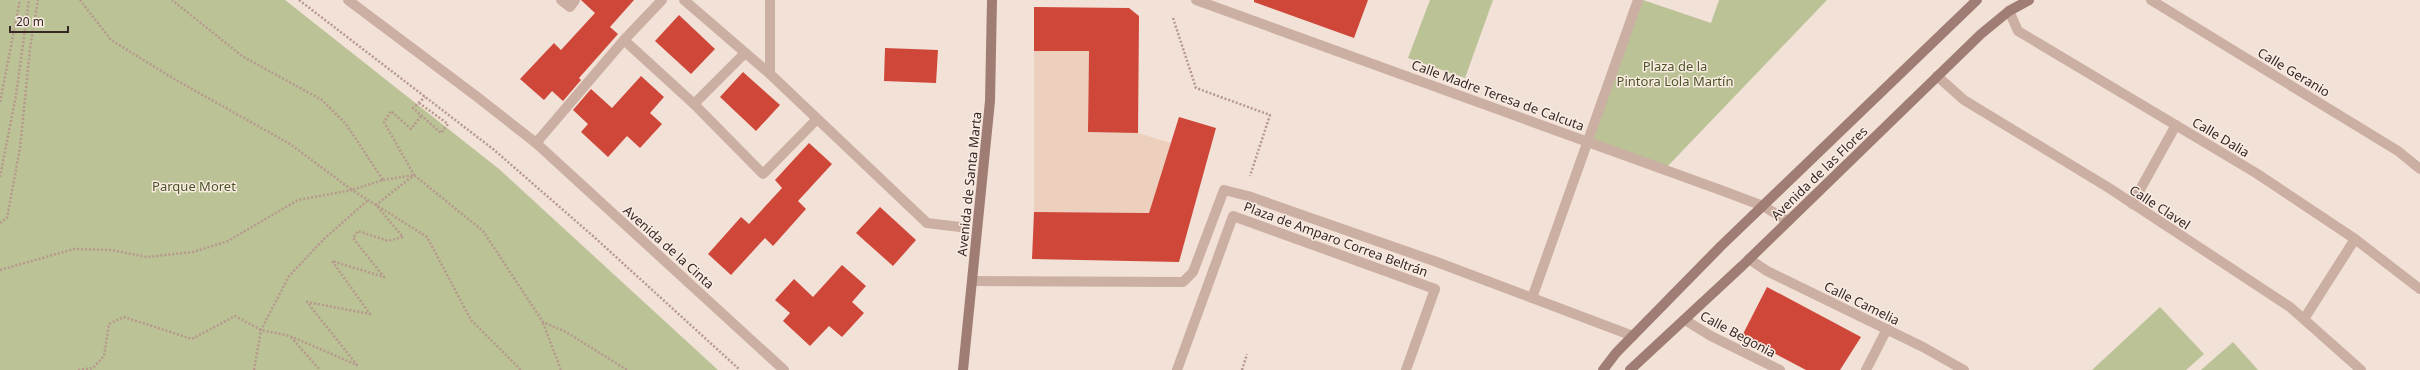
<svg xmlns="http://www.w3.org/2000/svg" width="2420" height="370" font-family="'Noto Sans',sans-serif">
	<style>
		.green { fill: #bac296 }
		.plaza { fill: #ecd0bd }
		.building { fill: #ce4739 }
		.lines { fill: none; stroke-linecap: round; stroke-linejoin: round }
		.path { stroke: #b7988d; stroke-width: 2.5; stroke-dasharray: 2 2; stroke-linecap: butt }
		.pedestrian { stroke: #cbafa2; stroke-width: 10 }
		.minor { stroke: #cbafa2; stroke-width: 10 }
		.tertiary { stroke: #cbafa2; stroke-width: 10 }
		.secondary { stroke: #9f7d74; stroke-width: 10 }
		.labels { text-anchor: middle; stroke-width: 3; stroke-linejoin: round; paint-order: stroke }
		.park-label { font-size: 13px; fill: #4b5527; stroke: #faece3 }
		.street-label { font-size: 13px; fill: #352825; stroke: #faece3 }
	</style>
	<rect width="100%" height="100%" fill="#f2e1d7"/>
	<g class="green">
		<path d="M0 0H285L499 169 718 370H0Z"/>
		<path d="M1430 0H1493L1465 78 1408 58Z"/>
		<path d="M1643 0 1711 23 1719 0H1827L1664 170 1587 141Z"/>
		<path d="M2160 307 2204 354 2186 370H2092Z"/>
		<path d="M2233 342 2258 370H2201Z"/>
	</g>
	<path class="plaza" d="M1034 51H1089L1088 132 1138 133 1171 143 1149 213 1034 212Z"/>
	<g class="building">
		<path d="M581 0H634L610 27 618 34 579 78 581 80 563 101 552 91 544 100 520 79 554 43 561 50 595 13Z"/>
		<path d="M1254 0H1368L1354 38 1254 2Z"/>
		<path d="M1034 7 1129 8 1139 16 1138 133 1088 132 1089 51H1034Z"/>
		<path d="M679 15 715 49 691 74 655 41Z"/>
		<path d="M885 48 938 50 936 83 884 81Z"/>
		<path d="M743 72 780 105 756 131 720 97Z"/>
		<path d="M641 76 664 97 650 113 662 124 640 148 627 136 608 157 581 132 588 124 573 110 591 89 612 108Z"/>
		<path d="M1179 117 1216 128 1179 262 1032 259 1034 212 1149 213Z"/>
		<path d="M809 143 832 164 798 201 806 209 773 246 765 238 731 275 708 254 741 217 749 224 782 188 775 180Z"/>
		<path d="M880 207 916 240 893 266 856 233Z"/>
		<path d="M842 265 866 286 852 302 864 313 842 337 829 326 810 346 783 321 790 313 775 300 794 279 813 297Z"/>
		<path d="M1767 287 1861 337 1840 370H1806L1742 336Z"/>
	</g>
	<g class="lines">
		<g class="path">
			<path d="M80 0 111 40 176 80 290 144 352 190 383 180 346 124 322 100 242 56 172 0"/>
			<path d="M299 0 493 149 593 236 740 370"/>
			<path d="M1173 18 1196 88 1270 115 1250 176"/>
			<path d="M0 102 20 0"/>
			<path d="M419 103 448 124 441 133 413 108 425 97"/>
			<path d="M421 116 411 129 391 111 384 122 414 175 376 205 427 237 471 320 521 370"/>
			<path d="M0 177 16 95 29 0"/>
			<path d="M383 180 414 175 483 231 543 322 566 332 627 370"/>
			<path d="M0 223 7 218 20 148 30 49 38 0"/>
			<path d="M0 270 74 249 111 250 147 257 193 252 228 241 298 200 352 190 376 205 403 237 388 241 358 231 353 238 384 277 332 261 370 314 307 302 357 365 290 336 320 370"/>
			<path d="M543 323 561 370"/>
			<path d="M78 370 93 368 104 356 109 324 124 317 192 339 235 316 261 330 290 336"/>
			<path d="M254 370 261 330 289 276 325 238 368 200"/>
			<path d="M1242 370 1247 354"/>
		</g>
		<g class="pedestrian">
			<path d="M561 0 570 7 575 0"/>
			<path d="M662 0 624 40 694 104"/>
			<path d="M684 0 770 74 927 223 960 227"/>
			<path d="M2009 11 2018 31 2256 173 2355 239 2420 289"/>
			<path d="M745 53 694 104 763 174 817 119"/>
			<path d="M770 74V0"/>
			<path d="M536 143 624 40"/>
			<path d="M2132 204 2176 125"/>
			<path d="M1749 259 1767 271 1923 347 1964 370"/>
			<path d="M2304 319 2355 239"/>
			<path d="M1685 320 1711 336 1780 370"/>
			<path d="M1177 370 1233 216 1435 289 1406 370"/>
			<path d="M1866 370 1887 329"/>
		</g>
		<g class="minor">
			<path d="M1196 0 1726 192 1763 206 1788 221"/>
			<path d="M1937 76 1964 100 2109 188 2290 307 2361 370"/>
			<path d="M972 281 1183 282 1193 272 1224 190 1248 196 1434 261 1633 336"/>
			<path d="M1532 298 1638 0"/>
		</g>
		<g class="tertiary">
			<path d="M348 0 476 96 536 143 784 370"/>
			<path d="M2151 0 2398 151 2420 169"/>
		</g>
		<g class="secondary">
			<path d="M963 370 990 101 992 0"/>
			<path d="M1603 370 1616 353 1721 246 1977 0"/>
			<path d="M1630 370 1742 266 1981 34 2009 11 2029 0"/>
		</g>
	</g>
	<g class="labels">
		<g class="park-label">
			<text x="1675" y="71">Plaza de la<tspan x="1675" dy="15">Pintora Lola Martín</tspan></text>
			<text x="194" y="191">Parque Moret</text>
		</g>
		<g class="street-label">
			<text transform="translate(2294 72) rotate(31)" y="5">Calle Geranio</text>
			<text transform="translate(1498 95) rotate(20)" y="5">Calle Madre Teresa de Calcuta</text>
			<text transform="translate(2221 137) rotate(31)" y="5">Calle Dalia</text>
			<text transform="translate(1819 173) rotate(-44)" y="5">Avenida de las Flores</text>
			<text transform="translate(969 184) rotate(-84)" y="5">Avenida de Santa Marta</text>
			<text transform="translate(2160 207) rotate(33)" y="5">Calle Clavel</text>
			<text transform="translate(1336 239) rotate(20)" y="5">Plaza de Amparo Correa Beltrán</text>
			<text transform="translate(669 247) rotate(42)" y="5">Avenida de la Cinta</text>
			<text transform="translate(1862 303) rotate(26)" y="5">Calle Camelia</text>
			<text transform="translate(1738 334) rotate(28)" y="5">Calle Begonia</text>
		</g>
	</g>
	<path d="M10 26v6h58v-6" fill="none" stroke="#352825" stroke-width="2"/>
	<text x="16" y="26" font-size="12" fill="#352825" stroke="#faece3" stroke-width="3" paint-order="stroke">20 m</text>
</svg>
